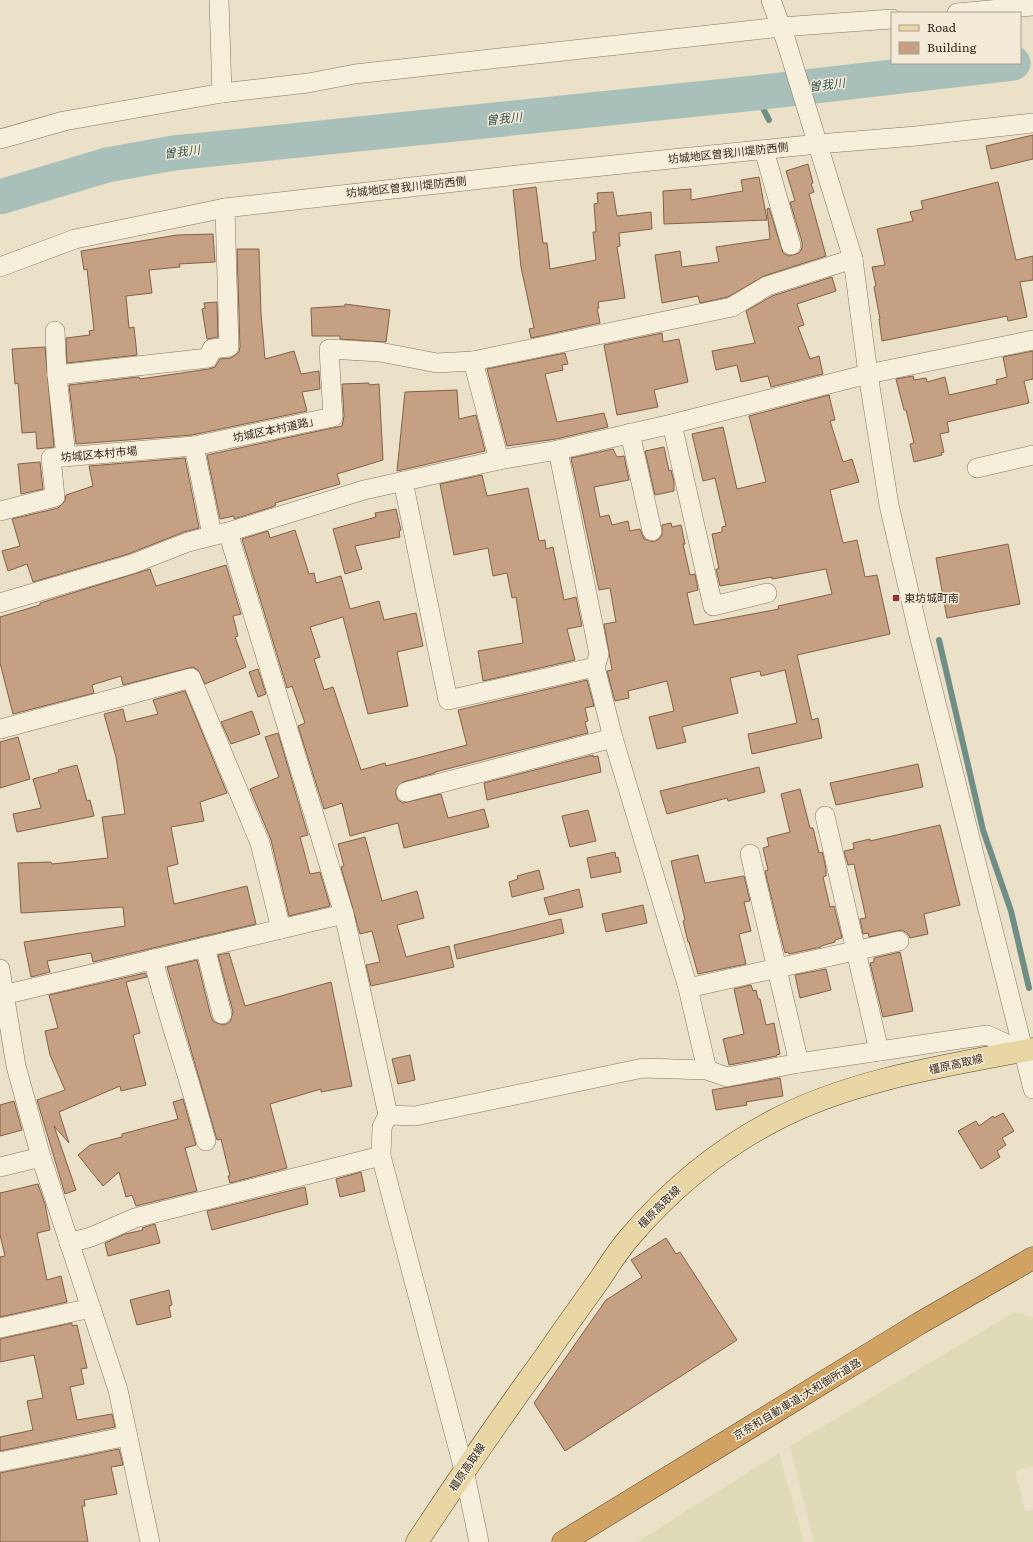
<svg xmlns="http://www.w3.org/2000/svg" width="1033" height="1542" font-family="Literata,'Noto Sans JP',serif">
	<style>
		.farmland { fill: #dfdab7 }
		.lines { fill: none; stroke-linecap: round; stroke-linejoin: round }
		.stream { stroke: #708d86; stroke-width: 6 }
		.river { stroke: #a9bfb9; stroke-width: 35 }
		.building { fill: #c5a082; stroke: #826047 }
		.minor-casing { stroke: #85745f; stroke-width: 20 }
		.major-casing { stroke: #544333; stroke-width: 23 }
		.highway-casing { stroke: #544333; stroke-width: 23 }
		.minor { stroke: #f6efdb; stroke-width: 19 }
		.major { stroke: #e9d6a5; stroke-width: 22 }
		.highway { stroke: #d1a362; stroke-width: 22 }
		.poi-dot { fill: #8e3635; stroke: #f3ebd8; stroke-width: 1.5 }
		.labels { text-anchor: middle; stroke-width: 3; stroke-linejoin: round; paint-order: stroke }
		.street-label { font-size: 11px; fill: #372c21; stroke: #f3ebd8 }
		.poi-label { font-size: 11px; fill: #372c21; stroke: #f3ebd8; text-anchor: start }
		.water-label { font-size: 12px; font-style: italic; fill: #325554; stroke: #f3ebd8 }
	</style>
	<rect width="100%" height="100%" fill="#ebe1c9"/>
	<g class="farmland">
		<path d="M1015 1312 1033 1318V1466L1015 1471 1025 1511 1033 1510V1542H814L790 1446Z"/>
		<path d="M779 1453 804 1542H637Z"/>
	</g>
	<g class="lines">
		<g class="stream">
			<path d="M755 93 769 120"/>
			<path d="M939 640 983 830 1011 911 1029 988"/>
		</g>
		<path class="river" d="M0 197 107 165 174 153 755 93 1013 63"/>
	</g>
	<g class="building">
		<path d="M1033 135V159L991 169 986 146Z"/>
		<path d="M808 164 813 183 811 184 814 192 809 194 826 256 764 276 728 297 700 303 698 296 662 303 655 255 680 251 682 267 719 262 716 247 770 239 767 209 769 208 783 253 789 256 799 253 802 248V242L790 202 795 201 786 171Z"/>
		<path d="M759 177 767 220 664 224 663 191 691 189V200L743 191 741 180Z"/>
		<path d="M998 182 1016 260 1033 256V280L1020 282 1027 317 1008 321 1007 316 882 341 879 319H880L874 287 876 286 872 267 885 265 877 229 913 221 910 212 923 209 921 201Z"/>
		<path d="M536 187 543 243H547L550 269 596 260 593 232H596L594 204 598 203 597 193 613 192 617 216 651 212 652 229 619 233 620 246 617 247 625 298 598 302 599 308H597L600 323 531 338 529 329 534 328 521 267 513 190Z"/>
		<path d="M213 234 215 262 179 264 180 267 149 270 152 293 126 296 129 328 134 327 137 355 67 363 66 338 90 335 89 331 94 330 87 269 84 270 81 251 177 235Z"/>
		<path d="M237 249H259L261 314 265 359 294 351 301 374 319 371 320 389 302 392 307 411 192 435 76 444 69 385 139 377 140 379 209 369 215 367 220 359 231 358 239 352 240 347Z"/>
		<path d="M832 277 836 291 797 304 804 325 798 327 810 359 819 356 823 374 771 387 768 376 741 382 737 365 716 370 712 351 755 343 746 311 772 296Z"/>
		<path d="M217 302 218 337 207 339 202 309 205 308 204 303Z"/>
		<path d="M345 304 390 310 386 342 340 339V336H312L311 308 345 306Z"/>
		<path d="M662 333 663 342 679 339 688 382 654 390 658 407 617 415 604 345Z"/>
		<path d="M45 347 54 447 37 449 36 432 22 433 18 383 15 384 12 349Z"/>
		<path d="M1033 351V379L1024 381 1029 403 947 422 949 432 940 434 944 452 941 453 942 455 914 462 910 444 914 443 906 410H904L896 379 913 376 914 380 926 378 927 382 945 377 949 395 997 384 996 380 1007 377 1003 357Z"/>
		<path d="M565 353 568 364 562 365 563 370 545 374 557 422 604 413 608 427 556 439 507 446 487 369Z"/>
		<path d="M369 383V385L379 384 383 460 337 474 340 484 275 503 276 505 272 507 234 519V516L220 519 207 455 342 426 344 416 342 384Z"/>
		<path d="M457 390 459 419 476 415 485 451 397 471 405 392Z"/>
		<path d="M829 395 835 420 830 421 843 462 852 459 859 482 830 490 843 543 857 540 865 577 877 575 890 634 797 655 812 720 818 718 822 738 752 754 748 734 797 723 785 670 761 676 760 671 730 678 738 713 682 727 686 742 657 749 649 717 674 711 667 681 628 691 629 698 615 701 607 671 612 670 604 624 616 622 610 588 599 590 571 458 613 449 617 457 624 456 629 480 594 487 600 517 609 515 612 525 628 521 630 531 640 529 644 539 654 542 659 539 662 535V525L671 523 672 527 681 525 685 544H683L690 575 695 574 698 590 687 593 694 625 779 609 778 606 832 594 826 569 772 579V577L720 586 716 569H719L712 534 722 532V527L726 526 715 478 703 481 692 434 723 427 737 489 766 482 749 416Z"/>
		<path d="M664 447 669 471 671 470 674 482V491L655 495 645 451Z"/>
		<path d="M185 458 199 528 184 532 128 554 33 582 27 564 8 571 2 551 20 546 12 519 58 508 65 501 66 495 93 486 89 466Z"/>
		<path d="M40 462 43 489 21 494 18 464Z"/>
		<path d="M482 475 487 496 528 488 539 541 545 540 546 549 553 547 564 600 576 597 582 626 567 629 575 660 483 681 478 651 523 643 516 597 512 598 507 573 493 576 488 548 454 555 440 484Z"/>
		<path d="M396 509 401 530 399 531 400 537 355 546 362 569 345 574 333 529 376 517 375 513Z"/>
		<path d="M295 530 309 574 314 573 316 583 341 576 350 609 379 601 384 620 416 613 423 646 397 652 408 706 368 714 343 617 310 627 320 657 314 659 324 690 333 687 361 770 385 763 386 766 467 745 458 710 587 680 594 706 585 708 588 721 585 722 588 733 435 772V773L403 782 396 789V795L398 800 403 803 441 794 448 818 484 809 489 827 404 848 398 823 350 836 342 803 324 809 298 726 305 723 292 686 287 688 242 539 268 531 270 538Z"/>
		<path d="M1008 544 1020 604 947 618 936 558Z"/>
		<path d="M226 565 241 614 233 616 238 636 235 637 246 667 205 684 198 670 193 667 123 685 121 676 92 685 94 693 13 714 0 663V617L40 605V603L150 569 156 586Z"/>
		<path d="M258 669 266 694 258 697 249 672Z"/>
		<path d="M185 691 227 793 200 802 204 821 171 827 178 864 167 867 174 904 247 886 256 924 93 962 91 953 47 961 50 972 31 977 24 942 125 926 123 907 21 913 18 863 51 862 52 864 108 858 102 817 125 814 116 757 104 714 123 709 126 722 158 714 153 700Z"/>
		<path d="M252 711 260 734 231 744 221 722Z"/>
		<path d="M278 733 308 835 300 837 310 874 320 872 330 906 289 916 271 840 250 789 279 777 265 737Z"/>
		<path d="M18 737 30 779 0 788V742Z"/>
		<path d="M593 755V757L598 756 601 772 487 800 484 783Z"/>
		<path d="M918 764 923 787 836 805 830 783Z"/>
		<path d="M77 765 87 801 90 800 94 816 17 832 13 814 41 808 33 779 59 772 58 770Z"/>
		<path d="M759 767 765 792 728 801 727 798 667 814 660 791Z"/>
		<path d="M800 789 810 828H813L819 853 822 852 823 855 826 869V876L823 877 830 907 834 906 842 938 835 940V942L821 946V947L789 954 788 952 785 953 780 933 765 871 768 870 763 848 769 846 767 838 790 832 781 794Z"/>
		<path d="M588 810 596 841 570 847 562 816Z"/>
		<path d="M940 825 960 905 924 914 928 934 910 938 907 933 902 930 869 937 868 933 863 934 860 919 866 918 854 864 848 865 844 851 854 849 853 843 870 839V841Z"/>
		<path d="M365 837 382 901 417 891 424 918 397 925 406 957 449 946 454 967 371 986 366 965 380 962 372 931 360 934 341 867 344 866 338 844Z"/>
		<path d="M615 852 616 858 618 857 621 872 591 878 587 858Z"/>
		<path d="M698 855 705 883 744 876 750 901 744 902 751 931 739 934 746 964 698 974 689 942H688L683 921 685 920 671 861Z"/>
		<path d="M539 870 544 889 512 897 509 882 518 879 517 876Z"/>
		<path d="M579 889 583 907 549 915 544 898Z"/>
		<path d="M643 905 647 923 606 932 602 914Z"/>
		<path d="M561 919 564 933 457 959 454 945Z"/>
		<path d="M900 952 913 1011 883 1017 870 963 874 962V958Z"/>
		<path d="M229 953 245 1006 331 982 352 1086 321 1092V1089L270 1104 287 1168 230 1183 228 1176H230L221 1139 217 1140 167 967 197 960 211 1017 214 1022 224 1025 230 1022 233 1012 218 955Z"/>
		<path d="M826 969 831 990 800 998 795 975Z"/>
		<path d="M145 973 147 977 126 982 140 1033 133 1035 146 1085 121 1091 120 1086 59 1112 69 1143 54 1126 76 1190 65 1194 37 1100 65 1090 50 1055 45 1031 58 1028 49 995Z"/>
		<path d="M751 985 753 991 756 990 758 999H760L766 1025 774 1023 780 1054 776 1055 777 1056 729 1065 723 1039 744 1034 734 989Z"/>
		<path d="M410 1055 415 1080 398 1084 392 1059Z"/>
		<path d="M780 1078 783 1096 746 1102 747 1105 716 1110 712 1090Z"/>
		<path d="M183 1099 196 1145 185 1148 197 1191 136 1206 132 1195 126 1197 119 1172 103 1186 78 1155 90 1145 122 1137V1134L178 1119 173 1102Z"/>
		<path d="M14 1101 22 1130 0 1136V1105Z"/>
		<path d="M1003 1113 1014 1131 1002 1138 1006 1145 997 1151 1000 1157 981 1169 958 1131 976 1121 979 1126 993 1116 994 1118Z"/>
		<path d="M361 1172 365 1191 340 1197 336 1179Z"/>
		<path d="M38 1184 45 1204 50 1230 37 1233 47 1280 61 1276 67 1302 0 1317V1257L5 1256 0 1235V1193Z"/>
		<path d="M305 1187 308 1204 212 1230 207 1211Z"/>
		<path d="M155 1224 160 1243 108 1256 105 1243 125 1234 143 1230 142 1228Z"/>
		<path d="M666 1238 676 1254 680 1252 737 1340 565 1451 534 1403 606 1300 642 1277 631 1260Z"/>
		<path d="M169 1290 172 1305 169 1306 171 1317 137 1325 130 1300Z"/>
		<path d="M72 1323V1326L77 1325 87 1368 81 1369 84 1384 70 1387 77 1420 112 1414 115 1427 0 1451V1437L33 1430 27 1401 43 1398 34 1355 0 1362V1339Z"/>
		<path d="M119 1449 123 1465 111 1467 117 1494 84 1500 85 1506H82L88 1542H0V1473Z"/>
	</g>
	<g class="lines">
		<defs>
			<g id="minor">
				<path d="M219 0 222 93"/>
				<path d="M771 0 786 41 853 259 868 374 889 505 919 635 1033 1089"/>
				<path d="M957 13 1033 6"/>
				<path d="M0 139 64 121 222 93 308 83 355 74 781 27 892 19"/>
				<path d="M764 150 791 245"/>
				<path d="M0 267 75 239 225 208 535 173 818 144 916 136 1033 123"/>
				<path d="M55 331 57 375 66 457"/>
				<path d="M57 375 208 358 212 349 229 347 225 208"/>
				<path d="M672 424 713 606 767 593"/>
				<path d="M630 433 652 531"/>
				<path d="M558 450 599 654 595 667 613 738 688 988 707 1070"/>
				<path d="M499 460 473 361 732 307 767 286 853 259"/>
				<path d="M977 468 1033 455"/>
				<path d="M403 481 448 700 595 667"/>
				<path d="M0 511 55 497 51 458 194 446"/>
				<path d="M228 532 344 914 388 1115 382 1127 381 1156 464 1470 479 1542"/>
				<path d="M212 535 194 446 333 417 329 349 380 352 437 363 473 361"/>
				<path d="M0 603 132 564 188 542 228 532 364 490 499 460 558 450 672 424 868 374 1033 340"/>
				<path d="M0 729 191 678 260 843 281 929"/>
				<path d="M406 792 613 738"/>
				<path d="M825 816 879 1051"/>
				<path d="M750 854 799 1063"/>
				<path d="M205 947 222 1014"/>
				<path d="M153 959C169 1021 190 1080 206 1141"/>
				<path d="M0 969 16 1066 41 1157 118 1390 150 1542"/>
				<path d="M688 988 899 941"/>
				<path d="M3 995 344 914"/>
				<path d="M388 1115 415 1116 643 1068 707 1070 727 1077 799 1063 987 1035 1022 1051"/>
				<path d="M0 1167 41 1157"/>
				<path d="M69 1243 91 1237 135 1218 381 1156"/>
				<path d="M0 1328 91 1308"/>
				<path d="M0 1462 128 1436"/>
			</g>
			<path id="major" d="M417 1542C459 1478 502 1416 547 1354 564 1329 582 1304 600 1279 609 1265 618 1251 629 1238 669 1191 718 1150 773 1121 849 1080 949 1065 1033 1049"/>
			<path id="highway" d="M563 1542 920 1323 1033 1258"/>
		</defs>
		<use href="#minor" class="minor-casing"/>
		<use href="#major" class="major-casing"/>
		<use href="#highway" class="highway-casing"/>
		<use href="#minor" class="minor"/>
		<use href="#major" class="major"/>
		<use href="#highway" class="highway"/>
	</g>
	<rect class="poi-dot" x="892" y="594" width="8" height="8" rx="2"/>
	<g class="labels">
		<g class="street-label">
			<text transform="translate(728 153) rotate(-6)" y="4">坊城地区曽我川堤防西側</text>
			<text transform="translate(406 187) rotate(-6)" y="4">坊城地区曽我川堤防西側</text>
			<text transform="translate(276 429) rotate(-12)" y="4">坊城区本村道路」</text>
			<text transform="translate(99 454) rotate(-5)" y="4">坊城区本村市場</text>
			<text transform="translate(956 1064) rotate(-13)" y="4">橿原高取線</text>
			<text transform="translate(659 1207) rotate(-45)" y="4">橿原高取線</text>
			<text transform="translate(797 1399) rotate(-31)" y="4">京奈和自動車道;大和御所道路</text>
			<text transform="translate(467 1467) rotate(-56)" y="4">橿原高取線</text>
		</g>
		<g class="poi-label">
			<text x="904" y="602">東坊城町南</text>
		</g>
		<g class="water-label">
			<text transform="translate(827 85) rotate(-7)" y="4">曽我川</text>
			<text transform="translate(504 119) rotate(-6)" y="4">曽我川</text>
			<text transform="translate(182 152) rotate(-7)" y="4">曽我川</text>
		</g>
	</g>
	<rect x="891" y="12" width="130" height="52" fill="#f3ebd8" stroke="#a89f8f"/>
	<rect x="899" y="25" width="20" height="6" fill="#e9d6a5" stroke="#a89f8f"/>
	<text x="927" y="32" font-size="12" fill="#372c21">Road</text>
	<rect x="899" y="42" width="20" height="12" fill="#c5a082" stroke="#a89f8f"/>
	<text x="927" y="52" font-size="12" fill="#372c21">Building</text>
</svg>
